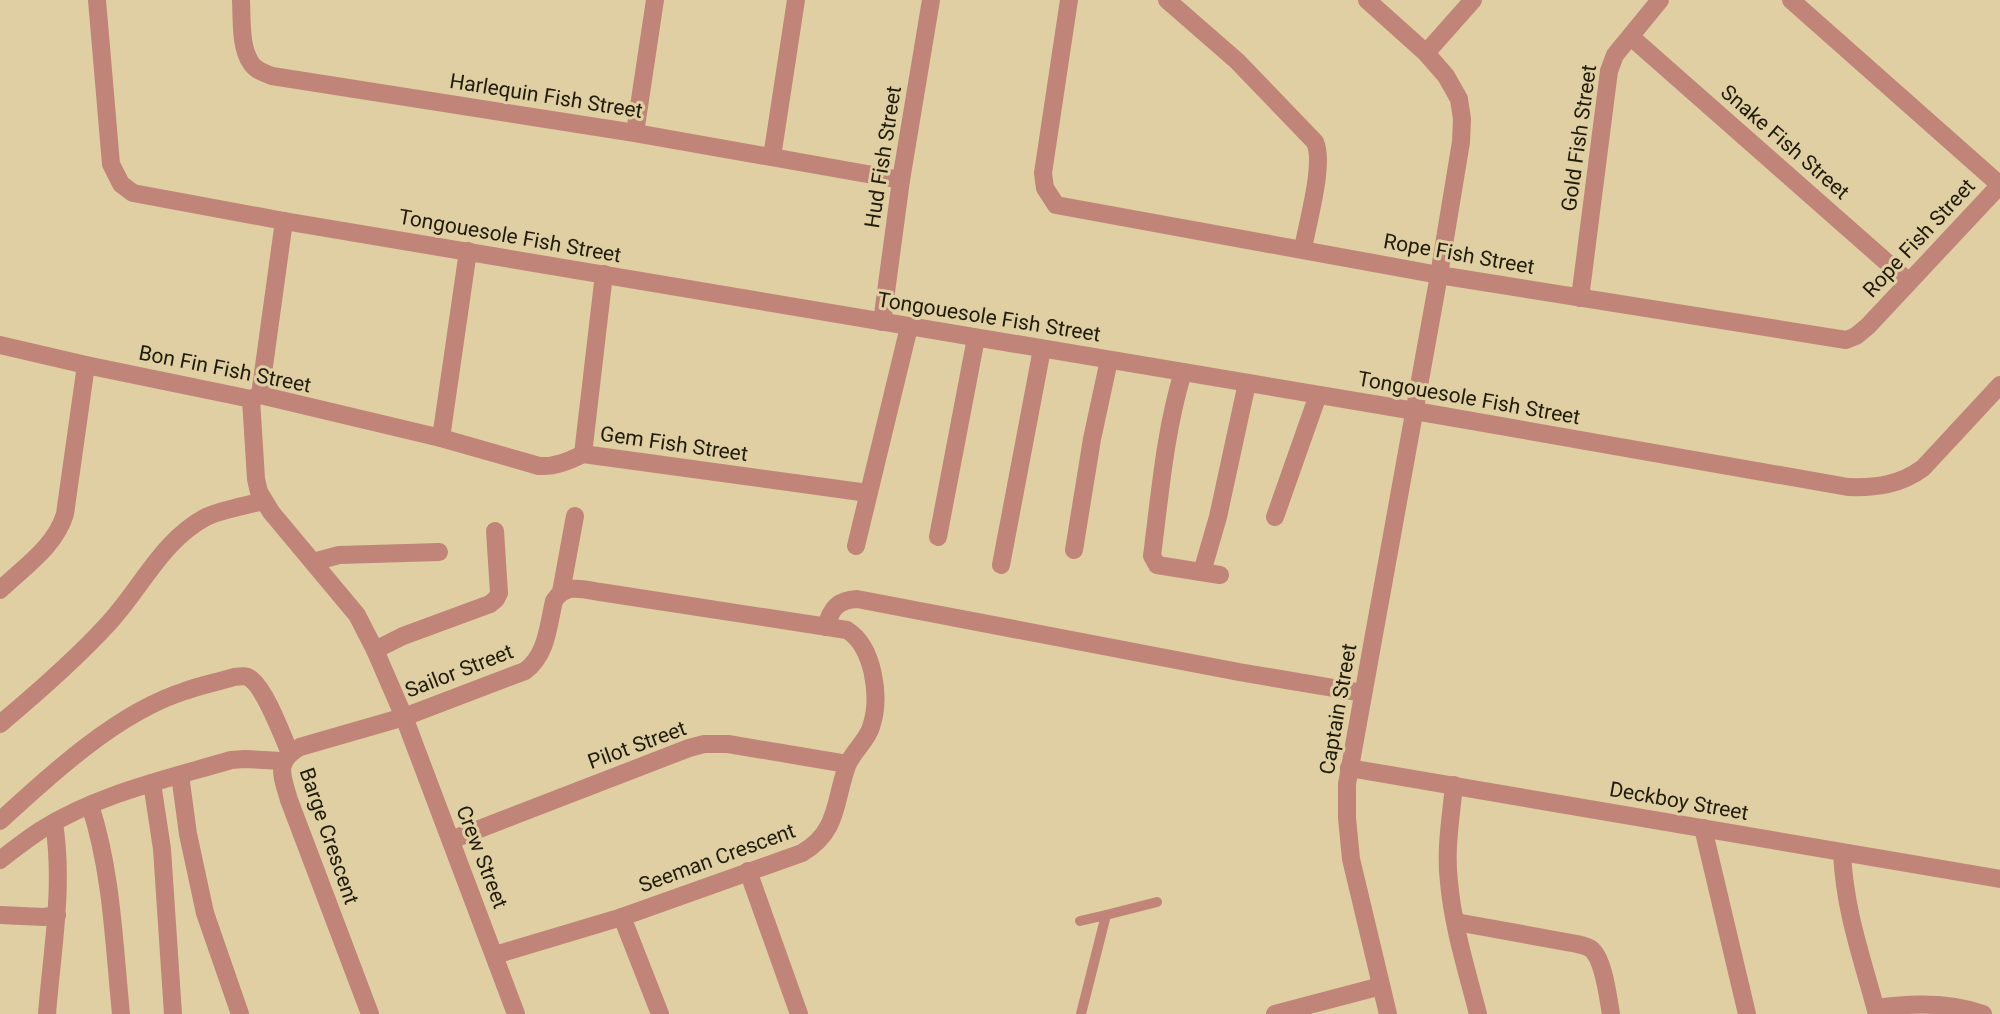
<svg xmlns="http://www.w3.org/2000/svg" width="2000" height="1014" font-family="Roboto,sans-serif">
	<style>
		.lines { fill: none; stroke-linecap: round; stroke-linejoin: round }
		.lane { stroke: #c08479; stroke-width: 10 }
		.street { stroke: #c08479; stroke-width: 18 }
		.labels { text-anchor: middle; stroke-width: 6; stroke-linejoin: round; paint-order: stroke }
		.street-label { font-size: 21px; fill: #211b0a; stroke: #dfcfa2 }
	</style>
	<rect width="100%" height="100%" fill="#dfcfa2"/>
	<g class="lines">
		<g class="lane">
			<path d="M1080 921 1106 915"/>
			<path d="M1081 1014 1106 915 1157 902"/>
		</g>
		<g class="street">
			<path d="M97 0 111 164 121 184 133 193 284 221 1415 411 1848 487C1876 488 1900 485 1923 468L2000 385"/>
			<path d="M241 0C242 19 240 47 251 63 256 71 265 73 272 76L635 133 901 180"/>
			<path d="M1069 0 1043 173 1045 188 1056 205 1439 275 1846 340 1856 336 1868 326 2000 185"/>
			<path d="M1167 0 1237 61 1315 142C1325 164 1307 224 1303 249"/>
			<path d="M1367 0 1426 53 1446 76 1459 99 1462 119 1461 142 1439 275 1347 784V818L1351 859 1388 1014"/>
			<path d="M1791 0 2000 185"/>
			<path d="M1631 37 1908 281"/>
			<path d="M1426 53 1473 0"/>
			<path d="M635 133 655 0"/>
			<path d="M772 157 796 0"/>
			<path d="M604 274 583 454 868 493"/>
			<path d="M1580 298 1609 71 1615 55 1660 0"/>
			<path d="M882 322 901 180 931 0"/>
			<path d="M0 345 86 365 251 399 260 395 441 438 539 466C555 467 569 461 583 454"/>
			<path d="M1183 372C1165 431 1160 494 1152 556L1157 565 1220 575"/>
			<path d="M260 395 284 221"/>
			<path d="M251 399 256 479 259 492 271 512 357 615 375 650 404 717 516 1014"/>
			<path d="M441 438 468 251"/>
			<path d="M1275 517 1318 395"/>
			<path d="M938 537 976 338"/>
			<path d="M856 546 909 327"/>
			<path d="M1074 550 1092 439 1109 360"/>
			<path d="M313 562 339 555 439 552"/>
			<path d="M1001 565 1042 349"/>
			<path d="M1202 572 1218 517 1247 383"/>
			<path d="M0 590C24 567 55 547 65 514L86 365"/>
			<path d="M561 592 575 516"/>
			<path d="M826 627C831 608 838 600 857 599L1239 672 1363 693"/>
			<path d="M375 650 403 636 490 604 496 599 499 593 495 531"/>
			<path d="M0 724C37 693 74 661 107 625 141 589 161 541 206 517 223 509 245 506 263 501"/>
			<path d="M1349 768 2000 879"/>
			<path d="M180 775 188 834 205 913 240 1014"/>
			<path d="M152 783 162 849 173 1014"/>
			<path d="M1454 785C1451 817 1445 850 1449 882 1453 927 1467 971 1478 1014"/>
			<path d="M90 805C112 872 114 945 121 1014"/>
			<path d="M0 821C51 774 118 712 185 691 201 685 218 682 234 677 241 676 247 675 252 680 266 691 282 735 290 753"/>
			<path d="M1703 828 1747 1014"/>
			<path d="M451 840 689 748 704 744H728L847 764"/>
			<path d="M1842 853C1845 913 1862 957 1877 1014"/>
			<path d="M0 860C13 850 27 839 41 830 98 794 167 779 231 760L245 759 282 761"/>
			<path d="M748 871 799 1014"/>
			<path d="M0 915 44 917 57 915"/>
			<path d="M622 917 660 1014"/>
			<path d="M1456 922 1577 944C1581 945 1587 946 1591 949 1604 959 1608 998 1611 1014"/>
			<path d="M1876 1008C1911 1003 1949 1002 1983 1014"/>
			<path d="M47 1014C52 950 64 887 54 823"/>
			<path d="M370 1014 289 800C282 775 274 762 300 747L404 717 525 671C547 655 548 626 554 601 565 583 582 589 600 592L847 630C874 647 881 698 871 727 867 741 852 752 847 766 834 802 839 831 802 853L622 917 495 955"/>
			<path d="M1275 1014 1381 986"/>
		</g>
	</g>
	<g class="labels">
		<g class="street-label">
			<text transform="translate(546 96) rotate(9)" y="7">Harlequin Fish Street</text>
			<text transform="translate(1579 138) rotate(-82)" y="7">Gold Fish Street</text>
			<text transform="translate(1785 142) rotate(41)" y="7">Snake Fish Street</text>
			<text transform="translate(883 157) rotate(-81)" y="7">Hud Fish Street</text>
			<text transform="translate(510 236) rotate(10)" y="7">Tongouesole Fish Street</text>
			<text transform="translate(1919 238) rotate(-47)" y="7">Rope Fish Street</text>
			<text transform="translate(1459 254) rotate(10)" y="7">Rope Fish Street</text>
			<text transform="translate(989 317) rotate(9)" y="7">Tongouesole Fish Street</text>
			<text transform="translate(225 369) rotate(11)" y="7">Bon Fin Fish Street</text>
			<text transform="translate(1469 398) rotate(10)" y="7">Tongouesole Fish Street</text>
			<text transform="translate(674 444) rotate(8)" y="7">Gem Fish Street</text>
			<text transform="translate(459 671) rotate(-21)" y="7">Sailor Street</text>
			<text transform="translate(1338 709) rotate(-80)" y="7">Captain Street</text>
			<text transform="translate(637 745) rotate(-20)" y="7">Pilot Street</text>
			<text transform="translate(1679 801) rotate(10)" y="7">Deckboy Street</text>
			<text transform="translate(329 836) rotate(71)" y="7">Barge Crescent</text>
			<text transform="translate(482 857) rotate(69)" y="7">Crew Street</text>
			<text transform="translate(717 858) rotate(-20)" y="7">Seeman Crescent</text>
		</g>
	</g>
</svg>
